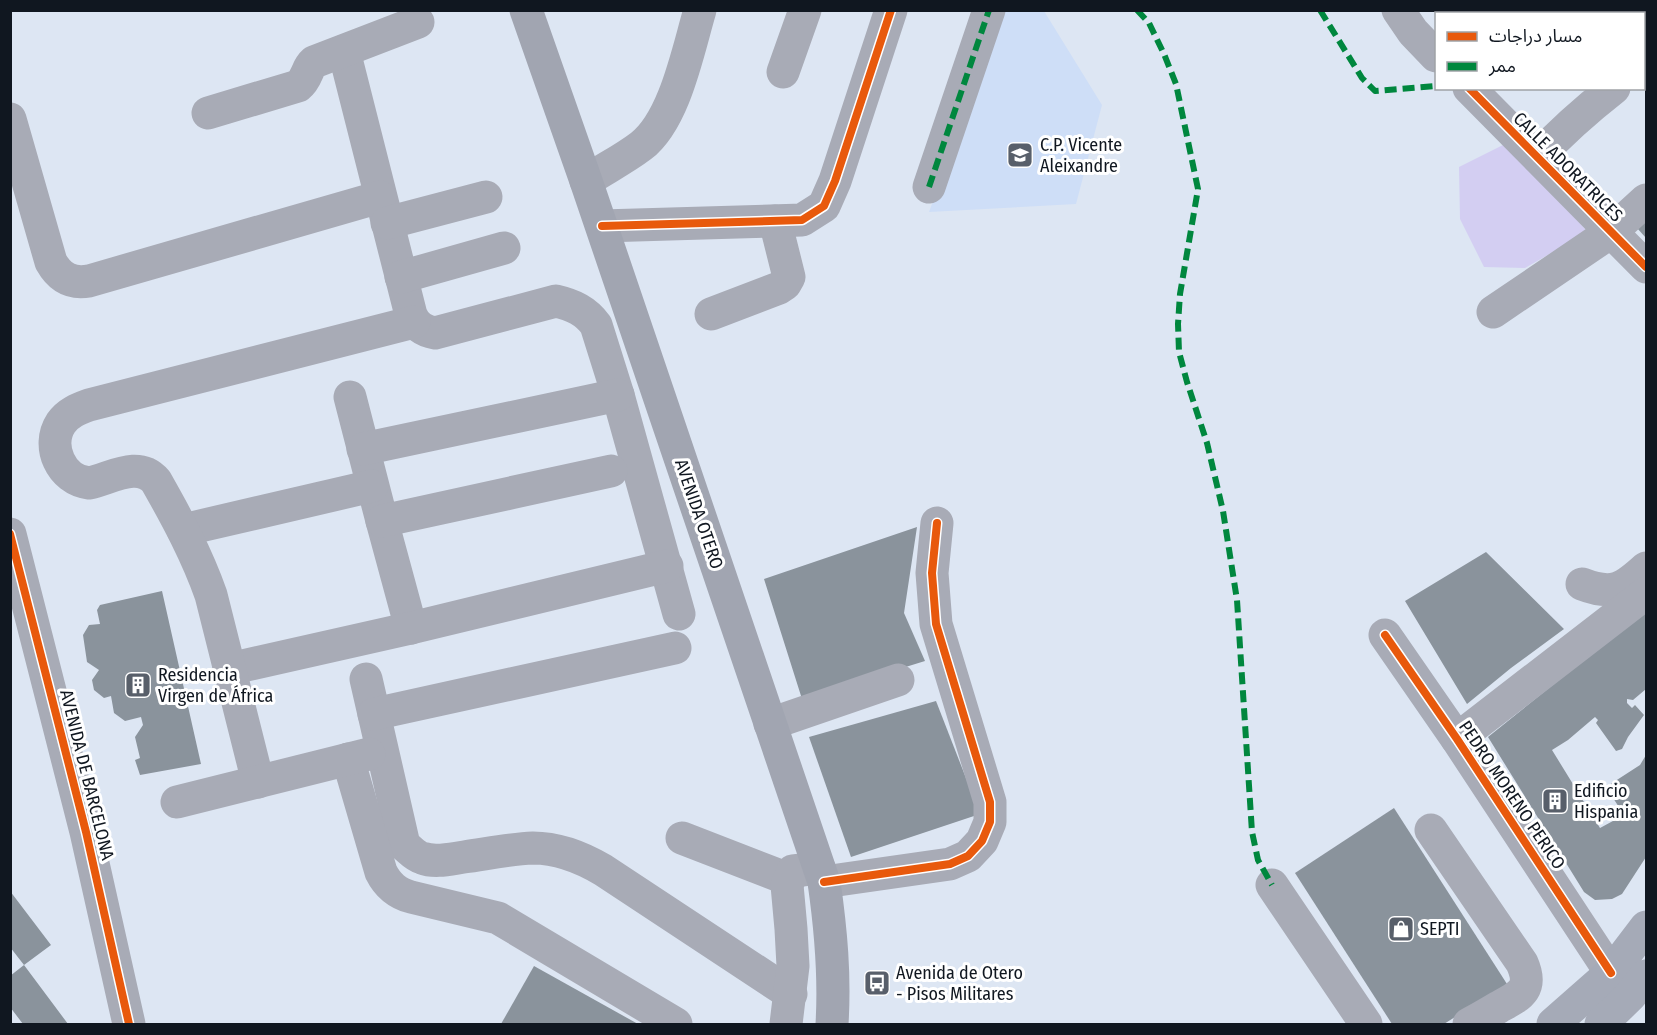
<svg xmlns="http://www.w3.org/2000/svg" width="1657" height="1035" font-family="'Fira Sans Condensed','Noto Sans Arabic',sans-serif">
	<style>
		.built { fill: #cedef7 }
		.green { fill: #d3cef2 }
		.building { fill: #8a939c }
		.lines { fill: none; stroke-linecap: round; stroke-linejoin: round }
		.minor { stroke: #a8abb6; stroke-width: 33 }
		.major { stroke: #a1a5b1; stroke-width: 33 }
		.highway { stroke: #a5aab7; stroke-width: 33 }
		.quiet { stroke: #00873e; stroke-width: 6; stroke-dasharray: 12 6; stroke-linecap: butt }
		.cycleway-casing { stroke: #fff; stroke-width: 11 }
		.cycleway { stroke: #e8590c; stroke-width: 8 }
		.labels { text-anchor: middle; stroke-width: 6; stroke-linejoin: round; paint-order: stroke }
		.poi-label { font-size: 18px; fill: #101720; stroke: #fff; text-anchor: start }
		.street-label { font-size: 18px; fill: #101720; stroke: #fff }
	</style>
	<rect width="100%" height="100%" fill="#dde6f3"/>
	<path class="built" d="M1004 11H1044L1102 105 1076 204 929 212Z"/>
	<path class="green" d="M1505 144 1588 232 1525 268 1484 267 1460 219 1459 167Z"/>
	<g class="building">
		<path d="M1646 220V238L1637 228Z"/>
		<path d="M917 527 904 613 925 661 802 699 764 579Z"/>
		<path d="M1486 552 1564 629 1511 668 1467 704 1405 601Z"/>
		<path d="M162 591 201 764 140 775 135 760 140 758 135 737 143 725 141 717 125 721 114 713 111 696 104 698 94 690 92 680 99 670 87 662 83 635 89 625 100 624 97 610 100 605Z"/>
		<path d="M1646 610V689L1633 700 1627 699V703L1632 708 1635 705 1644 715 1628 737 1622 749 1616 751 1596 723 1598 720 1595 717 1568 740 1552 750 1600 828 1624 815 1606 787 1640 765 1646 755V857L1622 894 1612 899 1595 900 1584 892 1488 737Z"/>
		<path d="M936 701 980 814 851 857 809 737Z"/>
		<path d="M1394 808 1507 984 1444 1024H1392L1295 873Z"/>
		<path d="M10 891 51 945 24 965 68 1024H23L10 1007V976L24 965 10 947Z"/>
		<path d="M534 966 638 1024H501Z"/>
	</g>
	<g class="lines">
		<g class="minor">
			<path d="M1398 10 1413 32 1436 56"/>
			<path d="M344 51 411 315C416 326 423 331 435 333L556 301C573 305 586 311 596 325L618 395 679 614"/>
			<path d="M1644 68 1646 66"/>
			<path d="M783 72 805 10"/>
			<path d="M1469 88 1646 267"/>
			<path d="M208 113 298 86C308 78 306 69 314 62L418 22"/>
			<path d="M10 119 51 262C60 278 72 284 89 281L380 197"/>
			<path d="M1538 157C1561 132 1586 110 1614 88"/>
			<path d="M586 181C604 169 624 159 641 146 675 120 688 50 700 10"/>
			<path d="M929 187 989 10"/>
			<path d="M387 223 486 197"/>
			<path d="M602 226 802 220 824 206 835 181 891 10"/>
			<path d="M401 277 504 248"/>
			<path d="M1493 312 1611 232 1646 200"/>
			<path d="M711 314 779 288 785 284 789 277 775 221"/>
			<path d="M350 397 382 521 411 628"/>
			<path d="M363 449 618 395"/>
			<path d="M382 521 611 471"/>
			<path d="M183 530 372 486"/>
			<path d="M10 534 86 832 129 1024"/>
			<path d="M1582 584C1613 596 1623 589 1646 568"/>
			<path d="M1385 635 1457 739 1611 973"/>
			<path d="M229 669 411 628 667 566"/>
			<path d="M366 679 404 845C410 850 415 856 422 858 435 863 450 859 464 857 486 854 510 849 533 848 558 848 581 857 603 870L791 994"/>
			<path d="M374 714 675 648"/>
			<path d="M770 724 898 680"/>
			<path d="M1457 739 1646 593"/>
			<path d="M348 759 381 872C388 886 397 893 411 897L498 918 676 1024"/>
			<path d="M258 782 211 595C197 555 177 518 156 481 138 460 110 479 89 483 61 480 46 446 61 423 68 413 78 409 89 405L414 322"/>
			<path d="M177 802 369 754"/>
			<path d="M1431 830 1522 963C1534 990 1519 996 1499 1007 1489 1013 1479 1019 1469 1024"/>
			<path d="M682 838 788 879"/>
			<path d="M824 882 950 864 968 856 982 841 990 822V802L936 624 932 573 937 523"/>
			<path d="M1272 885 1366 1024"/>
			<path d="M786 1024 793 966 791 929 787 885 793 871 819 868"/>
		</g>
		<path class="major" d="M526 10 586 181 824 882C831 931 835 975 832 1024"/>
		<g class="highway">
			<path d="M1553 1024 1611 973 1646 927"/>
			<path d="M1601 1024 1630 996 1646 976"/>
		</g>
		<g class="quiet">
			<path d="M1137 10 1149 23 1164 54 1176 84 1198 189 1180 294 1178 324 1179 352 1187 382 1207 443 1223 511 1237 600 1252 832 1258 860 1272 885"/>
			<path d="M1320 10 1362 78 1375 91 1436 86"/>
			<path d="M929 187 989 10"/>
		</g>
		<defs>
			<g id="cycleway">
				<path d="M1469 88 1646 267"/>
				<path d="M602 226 802 220 824 206 835 181 891 10"/>
				<path d="M10 534 86 832 129 1024"/>
				<path d="M1385 635 1457 739 1611 973"/>
				<path d="M824 882 950 864 968 856 982 841 990 822V802L936 624 932 573 937 523"/>
			</g>
		</defs>
		<use href="#cycleway" class="cycleway-casing"/>
		<use href="#cycleway" class="cycleway"/>
	</g>
	<defs>
		<symbol id="school-square" viewBox="-11 -11 22 22"><rect x="-9" y="-9" width="18" height="18" rx="4" fill="#585f6a" stroke="#fff"/><path d="M0-5L7-2L0 1L-7-2ZM-4 1L0 2.5L4 1V4Q0 6-4 4Z" fill="#fff"/></symbol>
		<symbol id="building-square" viewBox="-11 -11 22 22"><rect x="-9" y="-9" width="18" height="18" rx="4" fill="#585f6a" stroke="#fff"/><path d="M-4-6H4V6H1V3H-1V6H-4ZM-2.5-4.3h1.7v1.8h-1.7ZM.8-4.3h1.7v1.8H.8ZM-2.5-1h1.7V.8h-1.7ZM.8-1h1.7V.8H.8Z" fill="#fff"/></symbol>
		<symbol id="shop-square" viewBox="-11 -11 22 22"><rect x="-9" y="-9" width="18" height="18" rx="4" fill="#585f6a" stroke="#fff"/><path d="M-5-2.5h2.3a2.7 3.5 0 0 1 5.4 0H5L5.5 6h-11ZM-1.5-2.5h3a1.5 2.3 0 0 0-3 0Z" fill="#fff"/></symbol>
		<symbol id="bus-square" viewBox="-11 -11 22 22"><rect x="-9" y="-9" width="18" height="18" rx="4" fill="#585f6a" stroke="#fff"/><path d="M-5-6H5V4H4V6H2V4H-2V6H-4V4H-5ZM-3.5-4V0h7V-4ZM-3.5 1.2v1.5H-2V1.2ZM2 1.2v1.5H3.5V1.2Z" fill="#fff"/></symbol>
	</defs>
	<g fill-rule="evenodd">
		<use href="#school-square" x="1005" y="140" width="30" height="30"/>
		<use href="#building-square" x="123" y="670" width="30" height="30"/>
		<use href="#building-square" x="1540" y="786" width="30" height="30"/>
		<use href="#shop-square" x="1386" y="914" width="30" height="30"/>
		<use href="#bus-square" x="862" y="968" width="30" height="30"/>
	</g>
	<g class="labels">
		<g class="poi-label">
			<text x="1040" y="151">C.P. Vicente<tspan x="1040" dy="21">Aleixandre</tspan></text>
			<text x="158" y="681">Residencia<tspan x="158" dy="21">Virgen de África</tspan></text>
			<text x="1574" y="797">Edificio<tspan x="1574" dy="21">Hispania</tspan></text>
			<text x="1420" y="935">SEPTI</text>
			<text x="896" y="979">Avenida de Otero<tspan x="896" dy="21">- Pisos Militares</tspan></text>
		</g>
		<g class="street-label">
			<text transform="translate(1568 167) rotate(45)" y="6">CALLE ADORATRICES</text>
			<text transform="translate(699 514) rotate(71)" y="6">AVENIDA OTERO</text>
			<text transform="translate(87 775) rotate(76)" y="6">AVENIDA DE BARCELONA</text>
			<text transform="translate(1512 795) rotate(56)" y="6">PEDRO MORENO PERICO</text>
		</g>
	</g>
	<rect width="1657" height="1035" fill="none" stroke="#101720" stroke-width="24"/>
	<rect x="1435" y="12" width="210" height="78" fill="#ffffff" stroke="#9fa2a6" stroke-width="1.5"/>
	<rect x="1447" y="32" width="30" height="9" fill="#e8590c" stroke="#9fa2a6" stroke-width="1.5"/>
	<text x="1489" y="42" font-size="18" fill="#101720">مسار دراجات</text>
	<rect x="1447" y="62" width="30" height="9" fill="#00873e" stroke="#9fa2a6" stroke-width="1.5"/>
	<text x="1489" y="72" font-size="18" fill="#101720">ممر</text>
</svg>
